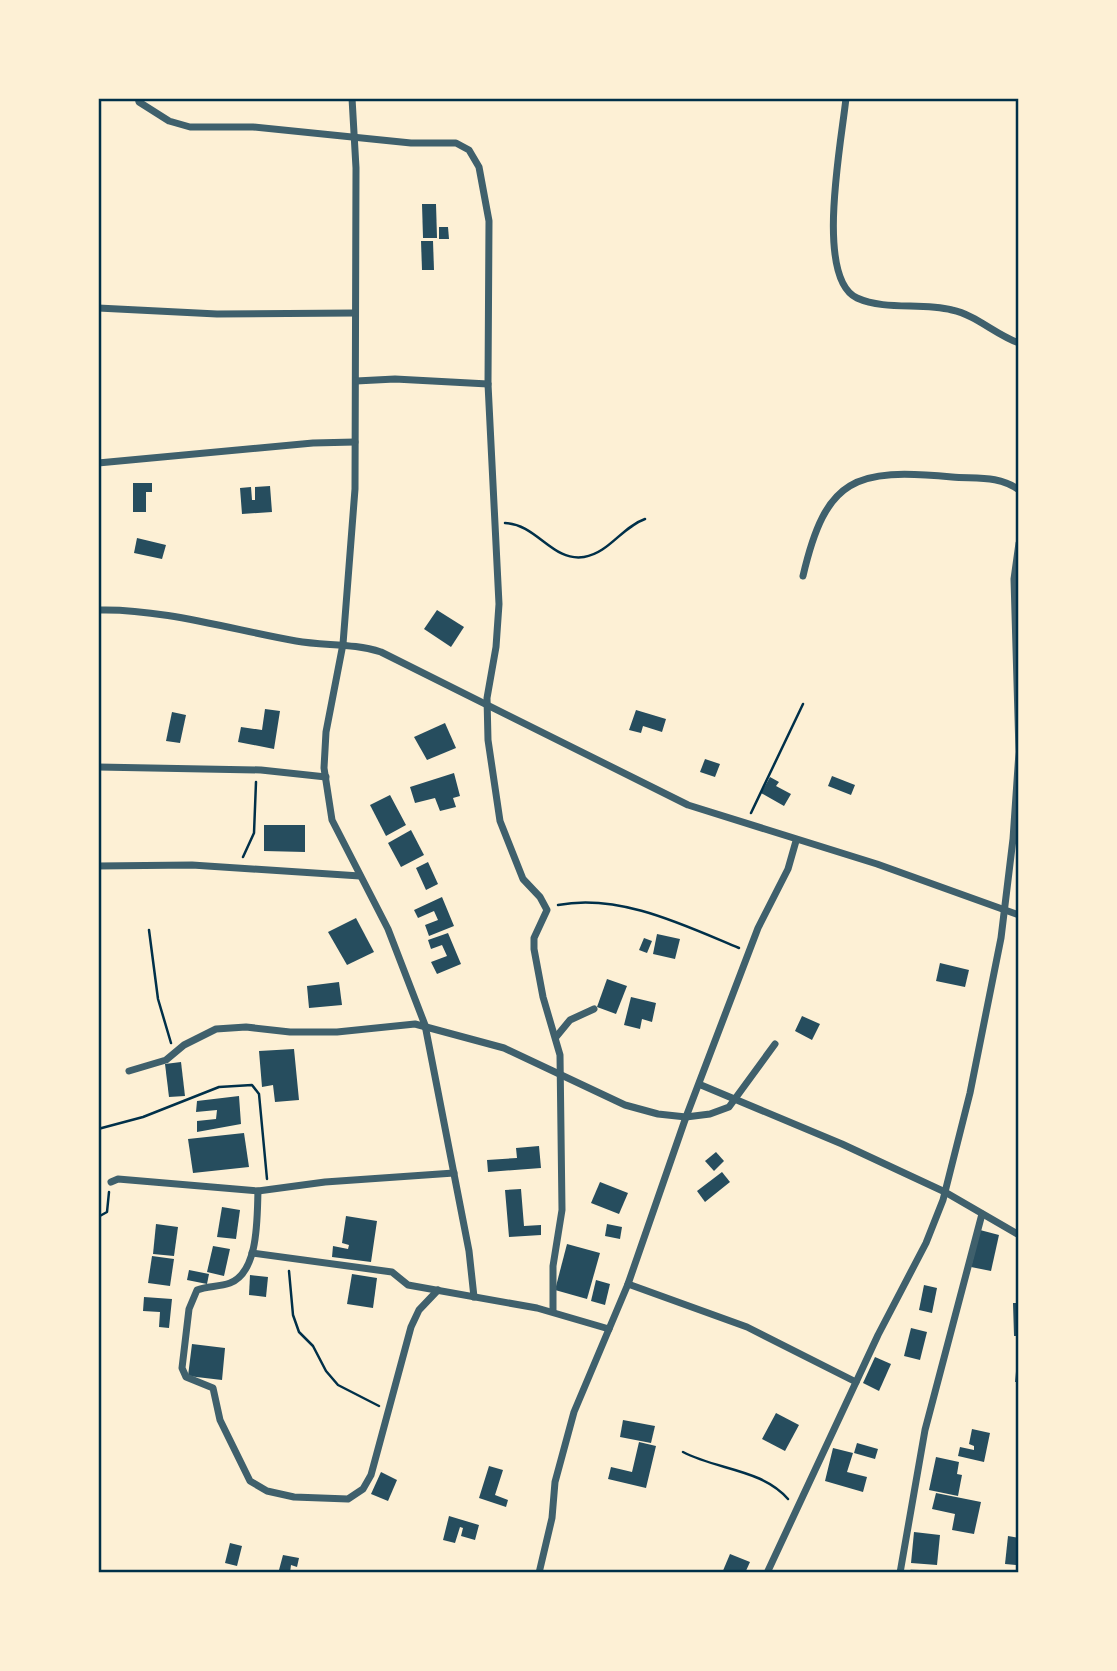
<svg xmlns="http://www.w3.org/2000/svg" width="1117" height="1671" font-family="'Golos Text',sans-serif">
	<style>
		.building { fill: #264d5e }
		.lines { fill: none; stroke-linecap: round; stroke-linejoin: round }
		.path { stroke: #003049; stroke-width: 2.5 }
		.minor { stroke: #3f606c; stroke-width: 7 }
		.neatline { fill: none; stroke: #003049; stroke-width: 2.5 }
	</style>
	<rect width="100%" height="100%" fill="#fdf0d5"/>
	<g class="building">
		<path d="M422 204H436L437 238H423Z"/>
		<path d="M439 227H448L449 239H439Z"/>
		<path d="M421 241H433L434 270H422Z"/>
		<path d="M133 483H152V492H146V512H133Z"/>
		<path d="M270 486 272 512 242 514 240 488 251 487 252 500H255V487Z"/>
		<path d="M137 538 166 545 162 559 134 553Z"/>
		<path d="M437 610 464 627 451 647 424 629Z"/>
		<path d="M265 709 280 711 274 749 238 742 241 727 262 730Z"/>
		<path d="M636 710 666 719 662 732 643 726 641 733 629 730Z"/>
		<path d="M172 712 186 715 180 743 166 741Z"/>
		<path d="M445 723 456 748 427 760 414 737Z"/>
		<path d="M705 759 720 764 715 777 700 772Z"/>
		<path d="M454 773 460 796 453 798 456 807 440 811 435 798 415 803 410 787Z"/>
		<path d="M832 776 855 785 851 795 828 786Z"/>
		<path d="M770 777 779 782 776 786 791 794 784 806 761 793Z"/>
		<path d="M390 795 406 825 386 836 370 805Z"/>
		<path d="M264 825H305V852L264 851Z"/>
		<path d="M411 830 424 855 401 867 388 843Z"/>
		<path d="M428 862 438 884 426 890 416 868Z"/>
		<path d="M442 897 454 926 429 936 425 925 438 920 434 911 418 918 414 910Z"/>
		<path d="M356 918 374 952 347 965 328 932Z"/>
		<path d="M448 933 461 964 437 974 431 962 447 956 442 945 431 949 428 940Z"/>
		<path d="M657 934 680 939 675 959 653 954Z"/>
		<path d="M644 938 652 941 647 953 639 950Z"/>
		<path d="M940 963 969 970 965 987 936 981Z"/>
		<path d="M607 979 627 986 616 1014 597 1007Z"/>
		<path d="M339 982 342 1005 309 1008 307 986Z"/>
		<path d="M631 997 656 1003 652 1022 642 1019 640 1029 624 1025Z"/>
		<path d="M802 1016 820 1024 812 1040 795 1031Z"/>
		<path d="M294 1049 299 1100 275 1102 273 1085 262 1087 259 1051Z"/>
		<path d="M181 1062 185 1096 169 1097 165 1064Z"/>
		<path d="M239 1096 241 1124 197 1132V1121L216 1119 217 1110 196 1112 197 1101Z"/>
		<path d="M244 1133 249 1167 193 1173 188 1139Z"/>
		<path d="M539 1146 541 1168 488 1172 487 1160 517 1158 516 1148Z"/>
		<path d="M716 1152 724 1161 714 1171 705 1161Z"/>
		<path d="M722 1172 730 1182 705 1202 697 1191Z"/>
		<path d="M600 1182 628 1193 619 1214 591 1203Z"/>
		<path d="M521 1189 524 1226 541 1225V1235L509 1237 505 1190Z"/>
		<path d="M222 1207 240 1210 236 1239 217 1237Z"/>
		<path d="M346 1216 377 1221 371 1262 332 1257 333 1246 348 1249 349 1245 342 1243Z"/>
		<path d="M156 1224 178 1227 174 1256 153 1254Z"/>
		<path d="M607 1224 622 1227 620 1239 605 1236Z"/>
		<path d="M980 1230 999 1235 991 1271 971 1267Z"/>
		<path d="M567 1244 600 1253 587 1299 555 1290Z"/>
		<path d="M213 1246 230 1249 224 1276 207 1272Z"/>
		<path d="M152 1256 174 1259 170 1286 148 1283Z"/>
		<path d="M189 1270 209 1274 207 1284 187 1280Z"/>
		<path d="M352 1274 377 1278 373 1308 347 1304Z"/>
		<path d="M250 1275 268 1277 266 1297 249 1295Z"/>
		<path d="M596 1280 610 1284 605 1305 591 1301Z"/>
		<path d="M924 1285 937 1288 932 1313 919 1310Z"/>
		<path d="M144 1297 172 1299 169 1328 159 1327 160 1312 143 1311Z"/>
		<path d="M1013 1303H1019V1336H1014Z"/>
		<path d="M911 1328 927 1332 920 1360 904 1356Z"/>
		<path d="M192 1344 225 1348 222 1380 188 1376Z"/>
		<path d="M875 1357 891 1364 879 1391 863 1383Z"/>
		<path d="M1017 1361H1019V1382H1015Z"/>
		<path d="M776 1413 799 1425 785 1451 762 1439Z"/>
		<path d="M623 1420 655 1426 651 1443 620 1437Z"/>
		<path d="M972 1429 990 1433 984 1462 958 1456 960 1447 974 1450V1446L969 1444Z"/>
		<path d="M639 1442 656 1446 646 1488 608 1479 611 1467 632 1472Z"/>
		<path d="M857 1443 878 1449 875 1459 854 1453Z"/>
		<path d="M833 1448 853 1453 847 1472 867 1477 863 1492 825 1481Z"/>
		<path d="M936 1457 959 1462 957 1474 962 1475 958 1496 929 1490Z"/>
		<path d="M489 1466 503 1470 495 1495 508 1500 506 1507 479 1498Z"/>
		<path d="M381 1472 397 1480 388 1501 371 1494Z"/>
		<path d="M936 1493 981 1502 974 1534 952 1530 955 1514 932 1509Z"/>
		<path d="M449 1516 479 1525 475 1540 461 1536 463 1528 460 1527 455 1543 443 1540Z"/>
		<path d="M914 1532 940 1535 937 1565 911 1563Z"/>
		<path d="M1008 1536 1019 1538 1016 1565 1005 1564Z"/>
		<path d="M230 1543 242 1546 237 1566 225 1563Z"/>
		<path d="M730 1554 750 1562 745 1573H722Z"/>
		<path d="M283 1555 299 1558 297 1567 291 1565 290 1573 279 1570Z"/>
	</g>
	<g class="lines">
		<g class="path">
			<path d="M505 523C537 524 552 562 584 557 609 553 622 527 645 519"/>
			<path d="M751 813 803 704"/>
			<path d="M243 857 254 833 256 782"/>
			<path d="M558 905C619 893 684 925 739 948"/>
			<path d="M149 930 158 999 171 1043"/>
			<path d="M98 1129 143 1117 219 1087 252 1085 259 1094 267 1179"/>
			<path d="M98 1217 107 1212 109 1192"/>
			<path d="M289 1271 293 1315 299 1332 313 1346 326 1371 338 1385 379 1406"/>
			<path d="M683 1452C717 1470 762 1469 788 1499"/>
			<path d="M911 1571 983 1573"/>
		</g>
		<g class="minor">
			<path d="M138 98 139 102 169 121 190 127H253L411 143H456L469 150 479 167 489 221 488 384 499 604 496 647 487 698 488 740 500 821 523 879 540 897 547 910 534 938V949L543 997 560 1055 562 1210 553 1266V1311"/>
			<path d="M352 98 356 168 355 489 343 644 326 732 324 768 332 820 388 929 425 1025 469 1251 474 1297"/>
			<path d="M846 98C842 139 814 278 857 298 886 311 921 302 952 310 976 315 996 335 1019 343"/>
			<path d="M98 308 217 314 355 313"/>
			<path d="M356 381 395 379 488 384"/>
			<path d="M98 463 313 443 355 442"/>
			<path d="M803 576C826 477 855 468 952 477 975 479 999 475 1019 490"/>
			<path d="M98 610C159 608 234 630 296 641 325 646 353 643 381 652L688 805 877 864 1019 915"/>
			<path d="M98 767 261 770 326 777"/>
			<path d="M98 866 192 865 360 876"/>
			<path d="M556 1037 570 1020 594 1009"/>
			<path d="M129 1071 166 1060 184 1045 216 1029 246 1027 290 1032H337L415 1024 504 1048 625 1105 658 1114 686 1117 710 1114 729 1107 775 1044"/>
			<path d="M701 1085 842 1144 945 1192 1019 1235"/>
			<path d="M111 1182 118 1179 258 1191 325 1182 454 1173"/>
			<path d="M258 1191C257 1217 259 1272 230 1283 219 1287 207 1286 197 1290L189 1309 182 1368 186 1377 213 1388 220 1420 250 1481 267 1491 294 1497 348 1499 363 1489 371 1475 411 1327 419 1310 438 1290"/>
			<path d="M252 1253 392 1272 408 1285 537 1308 609 1329"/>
			<path d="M628 1284 747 1327 856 1382"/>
			<path d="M539 1573 552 1518 555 1482 574 1412 628 1284 686 1117 758 928 788 869 796 841"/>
			<path d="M767 1573 878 1335 926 1243 943 1200 970 1093 1001 938 1013 839 1019 752 1014 579 1019 543"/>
			<path d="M900 1573 925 1430 982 1214"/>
		</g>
	</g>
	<rect width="1117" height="1671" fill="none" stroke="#fdf0d5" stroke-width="200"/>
	<rect x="100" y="100" width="917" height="1471" class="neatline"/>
</svg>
